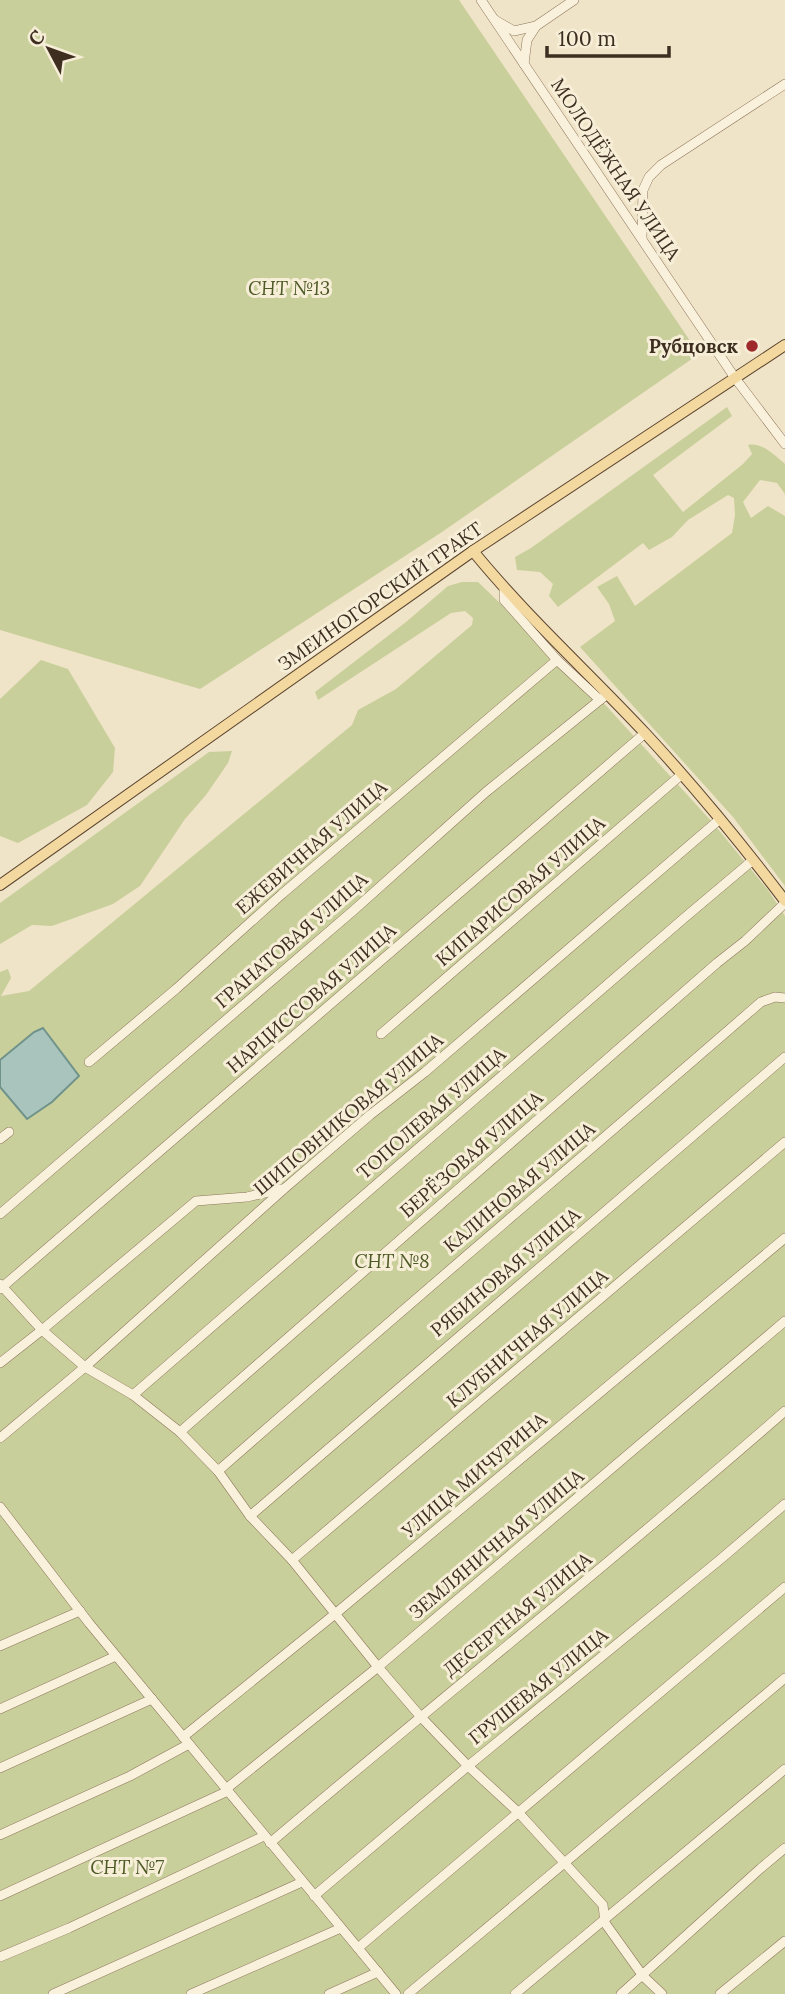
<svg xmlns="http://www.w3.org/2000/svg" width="785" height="1994" font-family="Lora,serif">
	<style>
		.green { fill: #c9cf9b }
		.water { fill: #a9c4bc; stroke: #6f938a; stroke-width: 2 }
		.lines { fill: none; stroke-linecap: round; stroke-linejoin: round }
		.minor-casing { stroke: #8d765c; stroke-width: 10 }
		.major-casing { stroke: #5b4430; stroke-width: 12 }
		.minor { stroke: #faf1dc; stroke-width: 9 }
		.major { stroke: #f3d9a0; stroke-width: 10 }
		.poi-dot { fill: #9e2a2b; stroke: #f7eed8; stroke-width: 2.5 }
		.labels { text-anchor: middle; stroke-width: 6; stroke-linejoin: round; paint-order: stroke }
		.street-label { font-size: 19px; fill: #3d2e20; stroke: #f7eed8 }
		.park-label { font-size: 19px; font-style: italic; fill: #4d5a26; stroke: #f7eed8 }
		.poi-label { font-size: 19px; font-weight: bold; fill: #3d2e20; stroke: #f7eed8; text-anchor: end }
	</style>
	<rect width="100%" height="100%" fill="#f0e4c8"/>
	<g class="green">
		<path d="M0 0H459L699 354 442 532 200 689 0 630Z"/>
		<path d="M727 407 732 416 653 475 683 512 743 464 752 454 748 445C762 442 774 455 785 464V494L777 483 760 480 743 502 751 518 768 506 785 516V886L733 817 580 647 615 621 609 604 597 587 617 576 635 606 732 533 735 515 734 498 728 495 688 520 672 537 649 550 643 543 558 607 549 596 553 584 540 572 517 570 515 557 531 548Z"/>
		<path d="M462 582H478L600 699 713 823 768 890 785 916V1994H0V972L8 969 11 978 1 996 29 991 352 725 358 710 396 689 472 625 473 618 465 611 451 613 318 700 315 692 406 622 448 586Z"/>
		<path d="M41 660 68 669 115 748 113 772 87 805 18 843 0 836V699Z"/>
		<path d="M232 751 228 763 206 795 185 819 140 886 113 904 52 926 32 925 0 944V903L209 752Z"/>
	</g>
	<path class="water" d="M43 1028 79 1076 52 1102 27 1119 0 1087V1060L34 1032Z"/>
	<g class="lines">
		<defs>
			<g id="minor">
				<path d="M481 0 735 378 785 444"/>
				<path d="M495 20 514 31 536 26 574 0"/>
				<path d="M524 64 527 40 536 26"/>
				<path d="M642 238 643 190 649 177 661 165 785 84"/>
				<path d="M504 590V600L557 660 600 700"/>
				<path d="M381 1034 681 775"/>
				<path d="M89 1062 176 989 282 894 557 660"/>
				<path d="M0 1139 9 1132"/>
				<path d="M0 1214 354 910 486 792 606 695"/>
				<path d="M0 1284 42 1330 85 1367 133 1395 180 1432 218 1471 250 1516 292 1560 378 1667 420 1716 468 1766 518 1812 603 1905 605 1923 643 1976 662 1994"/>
				<path d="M0 1289 645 733"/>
				<path d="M0 1363 42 1330 196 1201 247 1197 282 1189"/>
				<path d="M133 1395 683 919 753 860"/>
				<path d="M180 1432 717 963 745 941 785 903"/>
				<path d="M0 1438 85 1367 285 1188 370 1115 425 1072 720 819"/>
				<path d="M218 1471C398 1313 580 1159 761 1002L775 997 785 998"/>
				<path d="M0 1507 89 1623 396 1994"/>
				<path d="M250 1516 785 1057"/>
				<path d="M292 1560 785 1142"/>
				<path d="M0 1646 80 1611"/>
				<path d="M0 1709 116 1656"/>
				<path d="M183 1737 335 1614 785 1238"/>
				<path d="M0 1768 152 1699"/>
				<path d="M226 1789 378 1667 785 1321"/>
				<path d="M0 1835 130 1776 189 1744"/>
				<path d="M270 1843C441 1698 616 1559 785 1411"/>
				<path d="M0 1896 228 1791"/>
				<path d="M314 1896 468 1766 722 1558 785 1504"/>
				<path d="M358 1948 785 1587"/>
				<path d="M0 1957 69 1928 264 1836"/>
				<path d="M53 1994 302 1882"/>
				<path d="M191 1994 341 1928"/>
				<path d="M329 1994 378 1972"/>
				<path d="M408 1994 785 1678"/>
				<path d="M515 1994 785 1769"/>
				<path d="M621 1994 761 1868 785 1848"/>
				<path d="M720 1994 785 1941"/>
			</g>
			<g id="major">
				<path d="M473 551C526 616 588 672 645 733 695 787 741 843 785 901"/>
				<path d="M0 885 473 551 785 345"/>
			</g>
		</defs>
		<use href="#minor" class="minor-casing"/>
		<use href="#major" class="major-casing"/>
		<use href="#minor" class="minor"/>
		<use href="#major" class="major"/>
	</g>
	<circle class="poi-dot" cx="752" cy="346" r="7"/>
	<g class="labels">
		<g class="street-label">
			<text transform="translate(616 169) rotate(56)" y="7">МОЛОДЁЖНАЯ УЛИЦА</text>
			<text transform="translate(380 596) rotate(-35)" y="7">ЗМЕИНОГОРСКИЙ ТРАКТ</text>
			<text transform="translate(311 847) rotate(-41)" y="7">ЕЖЕВИЧНАЯ УЛИЦА</text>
			<text transform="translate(520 891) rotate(-41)" y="7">КИПАРИСОВАЯ УЛИЦА</text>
			<text transform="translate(291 940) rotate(-41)" y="7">ГРАНАТОВАЯ УЛИЦА</text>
			<text transform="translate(311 998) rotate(-41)" y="7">НАРЦИССОВАЯ УЛИЦА</text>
			<text transform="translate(431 1113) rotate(-41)" y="7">ТОПОЛЕВАЯ УЛИЦА</text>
			<text transform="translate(348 1114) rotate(-40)" y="7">ШИПОВНИКОВАЯ УЛИЦА</text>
			<text transform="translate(471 1154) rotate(-41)" y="7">БЕРЁЗОВАЯ УЛИЦА</text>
			<text transform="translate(519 1187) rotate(-40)" y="7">КАЛИНОВАЯ УЛИЦА</text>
			<text transform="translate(505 1272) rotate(-40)" y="7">РЯБИНОВАЯ УЛИЦА</text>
			<text transform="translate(527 1338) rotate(-40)" y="7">КЛУБНИЧНАЯ УЛИЦА</text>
			<text transform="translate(474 1475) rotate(-40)" y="7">УЛИЦА МИЧУРИНА</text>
			<text transform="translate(496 1544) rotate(-40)" y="7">ЗЕМЛЯНИЧНАЯ УЛИЦА</text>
			<text transform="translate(517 1614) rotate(-39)" y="7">ДЕСЕРТНАЯ УЛИЦА</text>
			<text transform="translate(538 1686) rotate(-39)" y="7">ГРУШЕВАЯ УЛИЦА</text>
		</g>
		<g class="park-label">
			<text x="289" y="295">СНТ №13</text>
			<text x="392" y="1268">СНТ №8</text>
			<text x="127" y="1874">СНТ №7</text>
		</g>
		<g class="poi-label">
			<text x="738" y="353">Рубцовск</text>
		</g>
	</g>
	<g transform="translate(49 49) rotate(311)" stroke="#f7eed8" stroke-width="5" paint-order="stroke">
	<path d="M0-5L12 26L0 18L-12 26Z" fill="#3d2e20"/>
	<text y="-10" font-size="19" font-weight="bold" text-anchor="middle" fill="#3d2e20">С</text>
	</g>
	<path d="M547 46v10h122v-10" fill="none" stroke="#3d2e20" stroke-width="3.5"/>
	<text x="558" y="46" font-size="21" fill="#3d2e20" stroke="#f7eed8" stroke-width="5" paint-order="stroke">100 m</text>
</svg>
